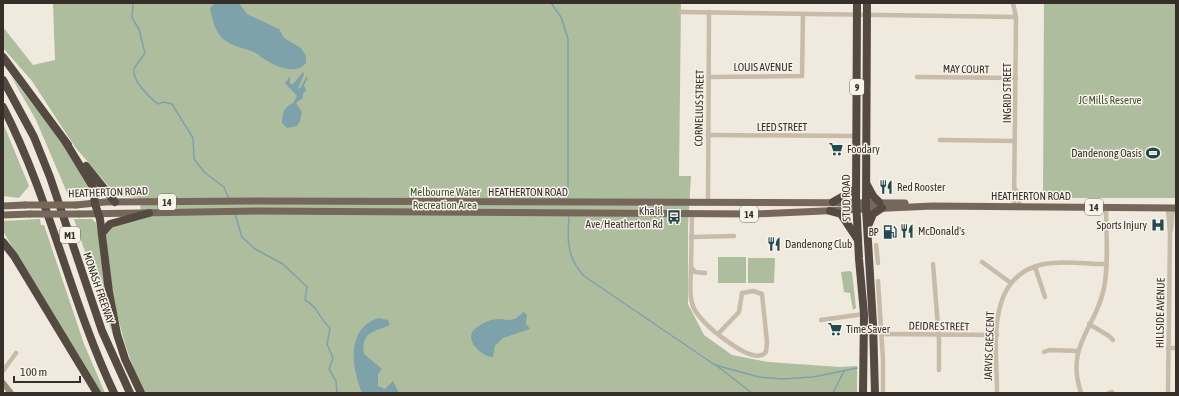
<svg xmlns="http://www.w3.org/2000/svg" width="1179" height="396" font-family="'Asap Condensed',sans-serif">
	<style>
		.green { fill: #aebd9e }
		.water { fill: #7ea2aa }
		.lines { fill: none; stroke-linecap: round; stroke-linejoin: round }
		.stream { stroke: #7ea2aa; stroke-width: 1.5 }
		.street { stroke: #c7bbaa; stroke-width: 4.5 }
		.secondary { stroke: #9a8b7b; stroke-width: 6 }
		.primary { stroke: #75685b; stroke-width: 7 }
		.highway { stroke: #554a41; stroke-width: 8 }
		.primary-bridge { stroke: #75685b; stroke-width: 7 }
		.labels { text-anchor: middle; stroke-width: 3; stroke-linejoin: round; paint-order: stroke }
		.shield { fill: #f8f3e9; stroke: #706963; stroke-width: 1 }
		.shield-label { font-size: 10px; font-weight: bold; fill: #352e29 }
		.street-label { font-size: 11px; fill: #352e29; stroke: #f8f3e9 }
		.park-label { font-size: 11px; fill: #3f512f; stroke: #f8f3e9 }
		.poi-label { font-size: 11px; fill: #352e29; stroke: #f8f3e9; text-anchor: start }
	</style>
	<rect width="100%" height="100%" fill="#f0e9dd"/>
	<g class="green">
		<path d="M53 3H681L679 176H691L688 226V304L704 335 732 355 768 362 840 367 857 366V393H144C120 340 110 292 106 234L107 229 120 223 142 219 139 198 117 196 75 147 32 81 3 48V27L33 65 55 60Z"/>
		<path d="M1044 3H1176V198H1043Z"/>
		<path d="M11 76 68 151 91 189V192C86 199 76 196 68 195L36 120Z"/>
		<path d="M3 123 29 186 19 198 3 196Z"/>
		<path d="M40 219 41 225H44L84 344 105 393H99L4 233 3 221Z"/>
		<path d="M74 219H92L96 223 117 343 116 344Z"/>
		<rect x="718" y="257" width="28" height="26"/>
		<path d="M748 258H775L774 283H748Z"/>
		<path d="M849 271 852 272 856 308 853 310 850 293 844 292 841 272Z"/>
	</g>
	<g class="water">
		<path d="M215 3H239L247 14 279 29 284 38 301 48 306 56V63C295 76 275 66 264 59 260 57 256 52 251 51 242 48 230 45 223 39 215 32 212 18 210 8Z"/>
		<path d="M303 72 304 74 298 89 301 87 306 77 308 78 304 85 306 90 303 94V98L296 103 302 112 300 121 297 126 287 128 282 123C282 113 284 107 293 103L297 96 285 83 290 76V84H293Z"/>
		<path d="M524 312 527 315 526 324 530 329 503 338 495 346 493 357C481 357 462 338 476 328 482 323 491 319 499 319 504 319 509 321 514 319 518 318 520 314 524 312Z"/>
		<path d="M378 318 388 320 390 325C376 332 361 330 364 354L382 369 378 374V386L385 389 393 381 399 393H362C352 367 345 330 378 318Z"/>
	</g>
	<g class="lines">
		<g class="stream">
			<path d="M133 3 132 18 139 29 145 53C142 58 138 62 135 67 129 78 149 97 158 104L163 102 172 104 193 138 194 159 205 173 224 187 229 199"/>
			<path d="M551 3 561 17 568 39V197"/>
			<path d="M235 214 242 237 255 249 283 264 307 287 305 300C319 308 319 318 330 328L327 344 333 358 329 369 336 381 337 393"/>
			<path d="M569 217C567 240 567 258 584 276L715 365 759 377 782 379 813 377 857 368"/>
			<path d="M717 366 752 393"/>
			<path d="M833 393 844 371"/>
		</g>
		<g class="street">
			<path d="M1013 3 1016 17 1014 206"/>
			<path d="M681 12 1016 17"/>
			<path d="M709 77 802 76 803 14"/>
			<path d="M917 77 1016 78"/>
			<path d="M708 135 857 136"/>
			<path d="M940 140 1015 141"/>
			<path d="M1016 190 1020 206"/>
			<path d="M708 203 709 12"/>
			<path d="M692 214 691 267 695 272 705 273"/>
			<path d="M1171 230 1173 208"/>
			<path d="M691 237 734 236"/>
			<path d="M876 245 878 263"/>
			<path d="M982 262 1011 283"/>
			<path d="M933 264 939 339V370"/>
			<path d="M691 267C690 303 687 308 716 333 726 340 755 365 766 352L767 342 762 294 753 291 742 293 739 312 718 334"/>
			<path d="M1035 267 1045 297"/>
			<path d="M878 281 883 360V393"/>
			<path d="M821 320 864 314"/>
			<path d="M1089 324 1109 336 1113 340"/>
			<path d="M881 334 997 335"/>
			<path d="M1168 348H1176"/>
			<path d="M1044 352 1049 350 1078 351"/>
			<path d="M3 371 16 353"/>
			<path d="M997 393C997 347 984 276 1044 264 1063 260 1086 264 1105 264"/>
			<path d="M1081 393C1065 344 1096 329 1104 288 1109 262 1106 233 1106 207"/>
			<path d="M1109 393 1112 392"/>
			<path d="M1168 393 1170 233 1168 208"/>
		</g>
		<path class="secondary" d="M3 383 11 393"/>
		<g class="primary">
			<path d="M76 205 105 202 256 201 905 203"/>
			<path d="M3 206 25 205"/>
			<path d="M79 214 256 211 755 214 933 206 1176 208"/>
			<path d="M3 215 30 214"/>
		</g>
		<g class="highway">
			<path d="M857 3 856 199 859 259 864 314 863 393"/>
			<path d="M867 3 866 209 873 324 875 393"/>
			<path d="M3 57 68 145"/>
			<path d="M3 80 34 137 50 177 102 331 130 393"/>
			<path d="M3 107C50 198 70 300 114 393"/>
			<path d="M65 141 93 187 95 204 100 219 109 292 117 334 125 359 141 393"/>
			<path d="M86 166 115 202"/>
			<path d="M867 185 873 196 879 202"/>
			<path d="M833 202 856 189"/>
			<path d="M830 211 841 214 858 240"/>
			<path d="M868 226 873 214 882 208"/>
			<path d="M102 233 110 224 149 213"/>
			<path d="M3 242 14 256 97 393"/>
		</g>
		<g class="primary-bridge">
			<path d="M25 205H76"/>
			<path d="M30 214H79"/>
		</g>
	</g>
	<defs>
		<symbol id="supermarket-bare" viewBox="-9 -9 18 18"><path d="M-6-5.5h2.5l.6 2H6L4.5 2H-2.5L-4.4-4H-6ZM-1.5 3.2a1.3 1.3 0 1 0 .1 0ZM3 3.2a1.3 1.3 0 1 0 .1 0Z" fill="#224852" stroke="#f8f3e9" stroke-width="2.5" paint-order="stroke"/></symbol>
		<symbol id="stadium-bare" viewBox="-9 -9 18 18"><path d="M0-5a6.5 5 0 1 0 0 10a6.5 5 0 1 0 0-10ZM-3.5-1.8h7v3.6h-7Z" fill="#224852" stroke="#f8f3e9" stroke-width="2.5" paint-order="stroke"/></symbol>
		<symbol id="restaurant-bare" viewBox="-9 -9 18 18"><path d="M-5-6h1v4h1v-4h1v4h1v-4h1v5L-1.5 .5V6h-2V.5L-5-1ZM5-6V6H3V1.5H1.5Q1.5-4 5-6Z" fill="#224852" stroke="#f8f3e9" stroke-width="2.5" paint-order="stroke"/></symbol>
		<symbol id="bus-bare" viewBox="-9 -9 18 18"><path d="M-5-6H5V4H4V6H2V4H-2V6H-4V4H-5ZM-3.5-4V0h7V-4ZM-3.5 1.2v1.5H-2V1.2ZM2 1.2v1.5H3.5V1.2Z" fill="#224852" stroke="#f8f3e9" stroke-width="2.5" paint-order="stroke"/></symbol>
		<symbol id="hospital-bare" viewBox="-9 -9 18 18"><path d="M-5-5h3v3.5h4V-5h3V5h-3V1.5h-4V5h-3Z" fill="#224852" stroke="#f8f3e9" stroke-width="2.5" paint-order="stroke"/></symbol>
		<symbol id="fuel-bare" viewBox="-9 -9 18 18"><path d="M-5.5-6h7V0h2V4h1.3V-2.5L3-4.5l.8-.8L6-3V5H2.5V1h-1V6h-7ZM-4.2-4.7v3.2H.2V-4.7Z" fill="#224852" stroke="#f8f3e9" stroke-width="2.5" paint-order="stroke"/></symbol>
	</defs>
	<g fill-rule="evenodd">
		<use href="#supermarket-bare" x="826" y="139" width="20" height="20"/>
		<use href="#stadium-bare" x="1143" y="143" width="20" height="20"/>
		<use href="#restaurant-bare" x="876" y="177" width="20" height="20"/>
		<use href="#bus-bare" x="664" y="207" width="20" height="20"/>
		<use href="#hospital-bare" x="1148" y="215" width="20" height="20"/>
		<use href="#restaurant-bare" x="897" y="221" width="20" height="20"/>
		<use href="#fuel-bare" x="880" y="222" width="20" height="20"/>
		<use href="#restaurant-bare" x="764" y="234" width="20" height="20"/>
		<use href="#supermarket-bare" x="825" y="319" width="20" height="20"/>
	</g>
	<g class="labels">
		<g class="shield">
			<rect x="850" y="79" width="14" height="16" rx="3"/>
			<rect x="158" y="194" width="18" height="16" rx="3"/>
			<rect x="1085" y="199" width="18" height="16" rx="3"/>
			<rect x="740" y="206" width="18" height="16" rx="3"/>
			<rect x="60" y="227" width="20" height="16" rx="3"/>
		</g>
		<g class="shield-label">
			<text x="857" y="91">9</text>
			<text x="167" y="206">14</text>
			<text x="1094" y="211">14</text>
			<text x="749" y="218">14</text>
			<text x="70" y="239">M1</text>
		</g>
		<g class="street-label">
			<text x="763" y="71">LOUIS AVENUE</text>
			<text transform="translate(966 69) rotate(1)" y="4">MAY COURT</text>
			<text transform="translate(1007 93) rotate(-90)" y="4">INGRID STREET</text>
			<text transform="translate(699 108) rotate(-89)" y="4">CORNELIUS STREET</text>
			<text x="782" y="131">LEED STREET</text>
			<text transform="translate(108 192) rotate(-2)" y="4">HEATHERTON ROAD</text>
			<text x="528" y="196">HEATHERTON ROAD</text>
			<text x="1031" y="200">HEATHERTON ROAD</text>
			<text transform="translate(846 198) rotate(-91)" y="4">STUD ROAD</text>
			<text transform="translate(99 288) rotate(71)" y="4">MONASH FREEWAY</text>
			<text transform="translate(1160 313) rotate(-89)" y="4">HILLSIDE AVENUE</text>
			<text transform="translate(939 326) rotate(1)" y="4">DEIDRE STREET</text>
			<text transform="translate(989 346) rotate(-88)" y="4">JARVIS CRESCENT</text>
		</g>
		<g class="park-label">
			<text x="1110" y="104">JC Mills Reserve</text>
			<text x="445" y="196">Melbourne Water<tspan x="445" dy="13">Recreation Area</tspan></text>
		</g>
		<g class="poi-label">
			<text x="847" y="153">Foodary</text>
			<text x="1142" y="157" text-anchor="end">Dandenong Oasis</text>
			<text x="897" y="191">Red Rooster</text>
			<text x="663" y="215" text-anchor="end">Khalil<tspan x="663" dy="13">Ave/Heatherton Rd</tspan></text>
			<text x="1147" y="229" text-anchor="end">Sports Injury</text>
			<text x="918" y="235">McDonald's</text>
			<text x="879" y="236" text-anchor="end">BP</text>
			<text x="785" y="248">Dandenong Club</text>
			<text x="846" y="333">Time Saver</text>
		</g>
	</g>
	<rect width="1179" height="396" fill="none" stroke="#352e29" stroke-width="8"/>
	<path d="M14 376v6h66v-6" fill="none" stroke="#352e29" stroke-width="2"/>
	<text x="20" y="376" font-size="12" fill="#352e29" stroke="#f8f3e9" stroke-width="3" paint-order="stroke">100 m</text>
</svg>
